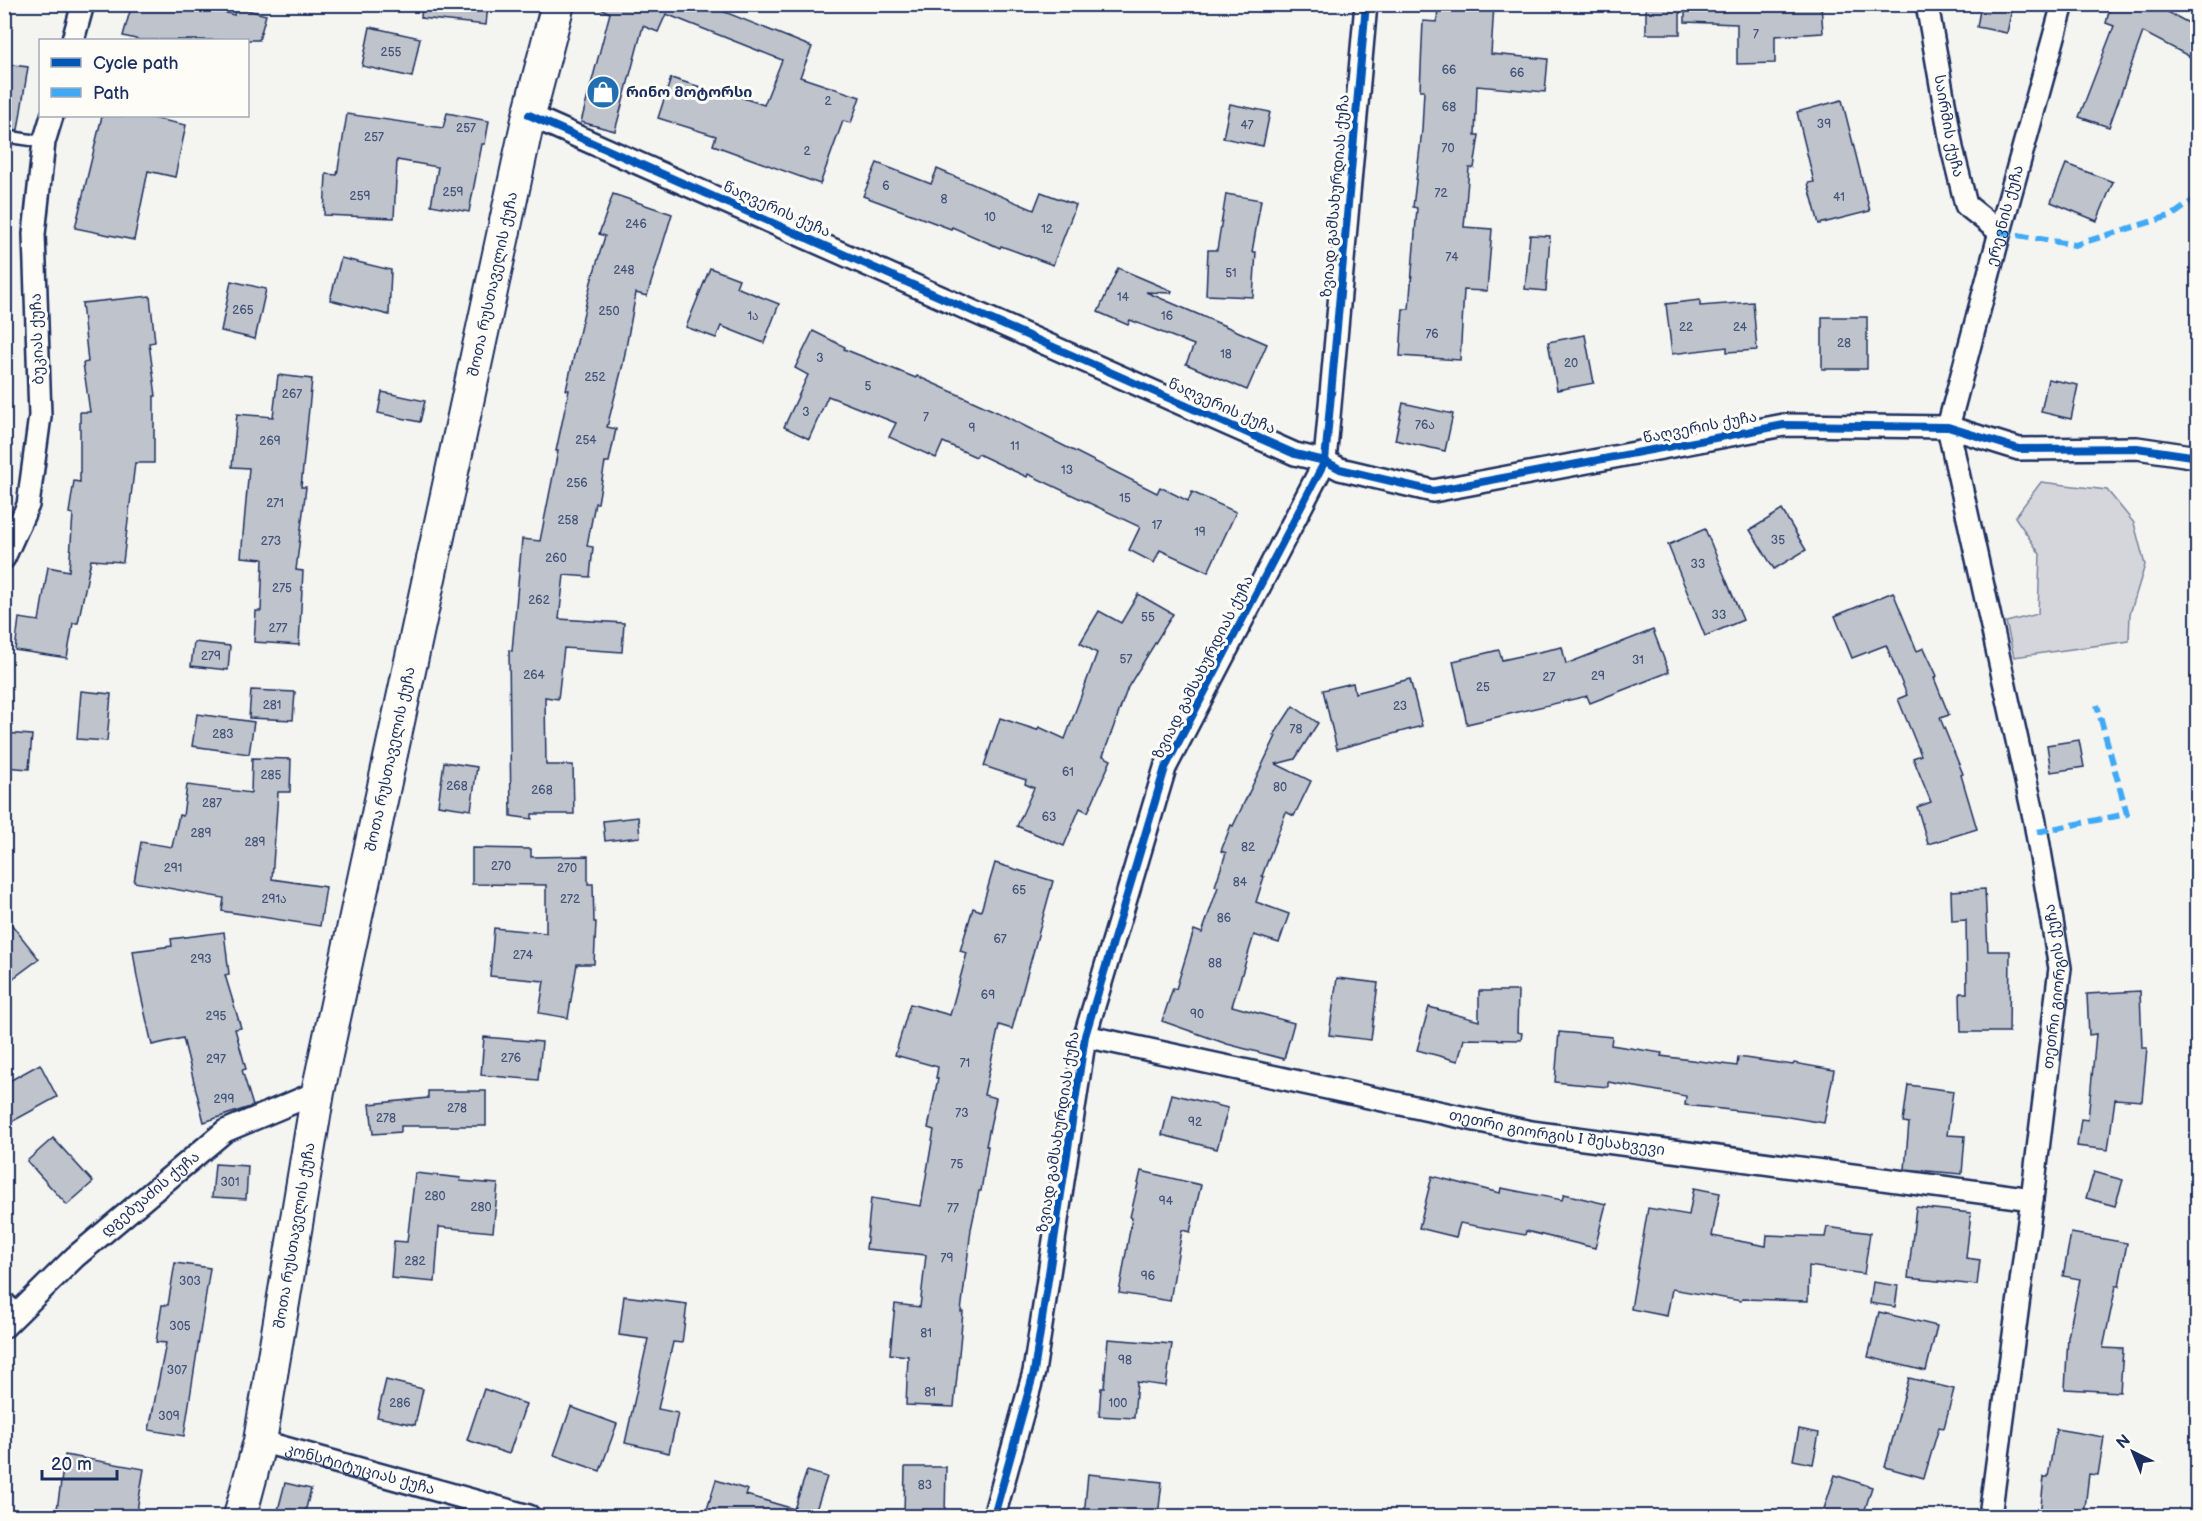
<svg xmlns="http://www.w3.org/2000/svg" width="2202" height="1521" font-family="'Balsamiq Sans','Noto Sans Georgian',sans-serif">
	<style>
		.green { fill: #d4d6db; stroke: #78829c; stroke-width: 1.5 }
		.building { fill: #bfc3cc; stroke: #1b2f5e; stroke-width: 1.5 }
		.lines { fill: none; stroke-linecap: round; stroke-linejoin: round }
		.lane-casing { stroke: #1b2f5e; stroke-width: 15 }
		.street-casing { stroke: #1b2f5e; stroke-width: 26 }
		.secondary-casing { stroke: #1b2f5e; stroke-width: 36 }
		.lane { stroke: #fdfcf7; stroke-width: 10 }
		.street { stroke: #fdfcf7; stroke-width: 21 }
		.secondary { stroke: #fdfcf7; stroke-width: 32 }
		.quiet { stroke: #3fa9f5; stroke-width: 6; stroke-dasharray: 12 6; stroke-linecap: butt }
		.cycleway-casing { stroke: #fdfcf7; stroke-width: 11 }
		.cycleway { stroke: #0057b8; stroke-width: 8 }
		.labels { text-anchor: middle; stroke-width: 6; stroke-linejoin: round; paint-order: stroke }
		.number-label { font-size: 12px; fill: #44547a }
		.poi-label { font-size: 15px; font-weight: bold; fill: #1b2f5e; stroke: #fdfcf7; text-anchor: start }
		.street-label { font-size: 15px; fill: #1b2f5e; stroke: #fdfcf7 }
	</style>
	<rect width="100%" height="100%" fill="#f4f4f1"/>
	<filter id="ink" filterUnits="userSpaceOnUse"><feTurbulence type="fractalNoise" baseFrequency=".0167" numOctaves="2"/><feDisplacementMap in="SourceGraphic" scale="12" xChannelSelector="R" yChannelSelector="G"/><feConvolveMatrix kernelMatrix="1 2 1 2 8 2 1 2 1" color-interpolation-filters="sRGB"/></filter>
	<g filter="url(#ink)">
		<path class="green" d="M2041 482 2107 490 2134 523 2145 565 2130 614 2129 641 2014 657 2006 622 2038 614 2040 554 2015 517Z"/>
		<g class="building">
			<path d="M132 4H196L234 15 236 7 266 15 259 40H140L123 36Z"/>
			<path d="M422 4H488L486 25 421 18Z"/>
			<path d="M591 4H705L812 47 800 77 860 97 851 123 843 121 820 184 713 145 716 136 658 118 671 78 730 96 731 94 764 105 782 60 666 14 658 32 643 26 615 131 581 122 610 13Z"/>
			<path d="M1438 4H1494L1491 54 1548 59 1545 92 1477 86 1475 135H1479L1474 168H1469L1464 227 1492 229 1487 291 1464 290 1460 360 1400 356 1403 309H1409L1417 208 1413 207 1422 130 1424 90H1420L1423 21 1437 22Z"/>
			<rect x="1646" y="4" width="34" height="30"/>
			<path d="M1685 4H1821L1823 33 1775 36V63L1737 64V24L1685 22Z"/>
			<path d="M1981 4H2013L2007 33 1977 27Z"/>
			<path d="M2111 4H2153L2198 28V61L2143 32 2109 127 2079 117 2114 26 2106 23Z"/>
			<path d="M370 27 420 38 412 77 362 66Z"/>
			<path d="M4 64 28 67 18 130 4 129Z"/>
			<path d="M1842 100 1870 211 1819 224 1808 183 1814 182 1797 112Z"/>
			<path d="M1230 104 1270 112 1263 146 1223 138Z"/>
			<path d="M447 113 489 121 485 144H482L469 212 431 205 438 167 397 160 394 218 324 215 326 174 337 175 347 114 443 128Z"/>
			<path d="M102 116H142L186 125 175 177 148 171 134 240 75 228Z"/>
			<path d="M877 163 931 184 937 169 1034 210 1041 192 1076 205 1053 265 1001 246 1000 248 952 227 951 229 863 196Z"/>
			<path d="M2066 164 2113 182 2097 221 2051 202Z"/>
			<path d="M613 194 672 214 647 296 636 293 623 364 607 427 616 429 609 462H605L598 503H595L587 546 593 547 590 577 564 575 559 619 624 623 622 652 564 648 558 699 545 697 546 765H573L574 814H532V819L511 816 509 650 512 651 522 539 540 541 558 451H556L569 390H566L591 282 605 236 599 234Z"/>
			<path d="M1226 194 1261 200 1252 252H1256L1253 297 1206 295 1208 250H1217Z"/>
			<path d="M1530 235 1550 236 1546 291 1525 289Z"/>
			<path d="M341 258 391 270 389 315 330 300Z"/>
			<path d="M710 268 739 279 736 287 779 304 764 343 721 326 716 338 686 327Z"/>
			<path d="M1118 268 1172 291 1171 293 1146 292 1267 344 1247 390 1186 364 1194 345 1130 320 1128 325 1098 312Z"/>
			<path d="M231 281 266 289 255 339 221 331Z"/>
			<path d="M150 296 155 342 149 343 156 396H154V463H135L123 562 91 560 78 623H73L67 658 15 650 19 618 39 621 48 567 69 571 73 514 69 513 74 481 80 482V412H90L83 363 88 362 82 303Z"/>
			<path d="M1700 300V306L1753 302 1757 350 1727 352V347L1672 354 1666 304Z"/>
			<rect x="1822" y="317" width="45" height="52"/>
			<path d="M813 331 845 347 844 349 916 378 917 376 997 412 1157 493 1160 487 1188 501 1192 492 1236 512 1208 572 1160 550 1154 563 1129 550 1140 527 1028 474 1027 477 978 454 976 457 943 442 936 458 889 437 896 423 828 396 809 439 784 427 808 375 795 368Z"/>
			<path d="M1585 335 1594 383 1557 390 1548 342Z"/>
			<path d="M278 375 312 379 301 487H306L296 570 303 571 299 645 254 642 256 611H261L263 559 241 557 249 468 232 467 237 414 273 417Z"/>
			<path d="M2048 379 2078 385 2071 419 2041 412Z"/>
			<path d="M382 392 425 401 420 422 378 413Z"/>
			<path d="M1403 403 1453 414 1445 451 1395 440Z"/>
			<path d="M1782 510 1806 550 1774 569 1750 530Z"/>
			<path d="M1705 529 1743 620 1705 636 1668 545Z"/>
			<path d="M1893 592 1917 651 1924 648 1937 676 1934 678 1949 715 1940 718 1963 774 1961 775 1977 829 1928 844 1917 807 1931 802 1913 758 1921 755 1898 699 1907 695 1886 645 1852 658 1835 616Z"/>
			<path d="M1138 594 1173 614 1128 687 1103 756 1111 760 1088 812 1080 808 1064 846 1017 826 1034 788 1025 784 1026 780 984 766 1000 718 1037 730 1039 727 1065 739 1097 653 1080 643 1099 611 1121 623Z"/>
			<path d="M1653 630 1669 672 1590 703 1587 696 1467 724 1453 661 1499 650 1502 660 1562 647 1566 664Z"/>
			<path d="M194 642 230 646 228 670 191 666Z"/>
			<path d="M1410 679 1422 726 1337 749 1323 690 1353 683 1355 693Z"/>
			<path d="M251 690 295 692 293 720 249 718Z"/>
			<path d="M81 691 111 694 107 741 77 739Z"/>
			<path d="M1293 706 1318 723 1295 759 1276 764 1311 781 1294 816 1286 812 1262 876 1264 877 1256 902 1289 914 1279 943 1254 935 1232 1006 1294 1023 1284 1059 1227 1044 1162 1021 1173 988 1176 989 1194 930 1202 933 1218 887 1215 886 1226 853 1221 851 1231 825 1233 826 1276 736 1274 735Z"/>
			<path d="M197 714 254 722 249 754 192 746Z"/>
			<path d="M4 733 32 735 29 769 4 767Z"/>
			<path d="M2079 740 2084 767 2051 772 2047 745Z"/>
			<path d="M252 758 291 759 290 792H278L272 879 326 887 320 926 222 911 224 898 134 882 141 842 172 847 179 815 183 816 187 785 251 793Z"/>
			<path d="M444 762 477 767 471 810 438 805Z"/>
			<path d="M638 817 640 837 605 841 603 821Z"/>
			<path d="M472 848 531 849V857L588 856V884H593L594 922H596L594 964H577L568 1018 539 1013 544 981 490 976 494 928 546 933V885L472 884Z"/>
			<path d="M995 863 1053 881 1012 1029 999 1025 984 1095 996 1098 986 1146H988L981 1191H979L971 1229 961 1312H963L954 1407 906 1405 908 1356 890 1354 895 1304 920 1307 926 1255 866 1249 871 1198 921 1206 934 1130 928 1128 938 1078H936L938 1067 895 1055 910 1004 950 1015 967 953 960 951 973 908 981 911Z"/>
			<path d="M1985 889 1988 951H2010L2009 1032H1961L1960 993H1967L1966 920 1952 921 1951 891Z"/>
			<path d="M4 915 39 959 4 985Z"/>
			<path d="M224 932 229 974 225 975 241 1028 235 1029 246 1069 242 1070 253 1106 204 1122 183 1038 152 1045 137 977 133 951 172 946 171 939Z"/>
			<path d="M1337 978 1378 983 1371 1040 1329 1035Z"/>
			<path d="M1479 991H1518L1517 1032 1522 1033 1521 1040 1464 1039 1458 1061 1417 1050 1429 1007 1479 1021Z"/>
			<path d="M2140 991 2142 1048H2147L2142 1101 2115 1099 2108 1150 2077 1146 2081 1119 2088 1120 2096 1034 2089 1035 2087 994Z"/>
			<path d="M1559 1032 1612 1037 1611 1045 1662 1053 1661 1056 1737 1066 1738 1057 1793 1065 1794 1063 1834 1070 1824 1123 1776 1115 1685 1105 1686 1096 1608 1082V1087L1555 1082Z"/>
			<path d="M484 1037 542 1042 538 1080 481 1075Z"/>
			<path d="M40 1064 57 1097 4 1126V1084Z"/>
			<path d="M1908 1085 1953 1091 1947 1135 1965 1136 1962 1174 1905 1169 1909 1123 1903 1122Z"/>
			<path d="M428 1091H486V1126H401V1132L373 1134 370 1104 428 1098Z"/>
			<path d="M1172 1094 1228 1108 1217 1149 1162 1135Z"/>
			<path d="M53 1138 93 1182 67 1205 27 1161Z"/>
			<path d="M215 1164 248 1166 246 1199 212 1197Z"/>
			<path d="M1141 1171 1201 1185 1190 1232 1182 1230 1170 1301 1119 1293 1132 1218 1130 1217Z"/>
			<path d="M2094 1172 2123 1180 2115 1206 2086 1198Z"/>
			<path d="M415 1173 461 1178 460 1181 498 1184 493 1232 439 1227 435 1282 391 1278 394 1241 407 1242Z"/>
			<path d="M1432 1176 1500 1193 1501 1188 1562 1200 1564 1194 1606 1204 1595 1248 1526 1231 1525 1235 1460 1223 1456 1237 1419 1228Z"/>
			<path d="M1694 1188 1720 1193 1712 1236 1766 1246 1767 1235 1825 1237 1827 1227 1870 1233 1864 1274 1809 1266 1808 1301 1742 1299 1741 1301 1672 1289 1667 1316 1631 1309 1648 1208 1689 1215Z"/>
			<path d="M1916 1207 1971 1213 1966 1258 1980 1260 1977 1285 1908 1278Z"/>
			<path d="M2071 1233 2127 1243 2119 1286H2116L2103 1348 2123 1349 2120 1392 2065 1389 2068 1337 2080 1279 2063 1276Z"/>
			<path d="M175 1263 210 1268 184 1436 149 1430 166 1343 156 1342 162 1305H168Z"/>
			<path d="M1873 1282 1898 1286 1895 1307 1870 1303Z"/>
			<path d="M624 1296 687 1304 682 1343 673 1342 658 1409 678 1413 669 1453 625 1443 648 1339 619 1335Z"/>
			<path d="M1879 1312 1937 1326 1926 1371 1868 1357Z"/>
			<path d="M1108 1339 1172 1344 1166 1386 1137 1382 1134 1418 1099 1416 1101 1388H1104Z"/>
			<path d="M1909 1378 1954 1389 1944 1428 1939 1427 1924 1478 1885 1467Z"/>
			<path d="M386 1380 423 1389 415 1425 377 1417Z"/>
			<path d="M484 1389 526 1404 509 1454 467 1440Z"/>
			<path d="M571 1407 617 1424 600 1471 554 1455Z"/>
			<path d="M1799 1429 1819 1433 1813 1464 1793 1460Z"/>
			<path d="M2056 1429 2104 1437 2098 1475 2089 1474 2084 1516H2040L2044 1477H2048Z"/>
			<path d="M65 1455 144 1469 136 1516H56Z"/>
			<path d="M905 1467H946L945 1516H904Z"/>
			<path d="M807 1471 827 1477 814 1516H705L716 1480 748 1490 746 1495 794 1509Z"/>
			<path d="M1088 1474 1162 1482 1158 1516H1084Z"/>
			<path d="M1835 1475 1872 1487 1863 1516H1838L1823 1512Z"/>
			<path d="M285 1483 311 1489 304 1516H287L277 1514Z"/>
		</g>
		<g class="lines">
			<defs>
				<g id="lane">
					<path d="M4 136 44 142"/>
					<path d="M4 1295 20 1312"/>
				</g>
				<g id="street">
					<path id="s1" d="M1927 4 1952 148 1966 205 2000 232"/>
					<path d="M73 40 83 4"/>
					<path d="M529 115 1295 454 1325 461 1340 469 1433 491 1784 425 1948 427 2019 449 2137 448 2198 457"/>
					<path d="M4 558 28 505 40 416 34 234 44 142 52 116"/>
					<path id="s2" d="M1085 1036 1531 1132 2032 1199"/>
					<path id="s3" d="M4 1327 75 1257 225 1131 318 1092"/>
					<path id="s4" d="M260 1441 529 1516"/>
					<path d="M994 1516 1034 1372 1085 1036 1165 768 1325 461 1366 4"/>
					<path id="s5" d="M1990 1516 2032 1199 2060 968 2035 822 1948 427 2000 232 2063 4"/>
				</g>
				<g id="secondary">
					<path id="s6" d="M240 1516 260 1441 318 1092 529 115 558 4"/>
				</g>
			</defs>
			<use href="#lane" class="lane-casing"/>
			<use href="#street" class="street-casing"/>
			<use href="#secondary" class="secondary-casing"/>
			<use href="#lane" class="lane"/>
			<use href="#street" class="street"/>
			<use href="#secondary" class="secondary"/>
			<g class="quiet">
				<path d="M2000 232 2075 245 2173 215 2198 197"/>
				<path d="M2037 832 2127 814 2097 705"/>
			</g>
			<defs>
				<g id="cycleway">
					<path d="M529 115 1295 454 1325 461 1340 469 1433 491 1784 425 1948 427 2019 449 2137 448 2198 457"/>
					<path d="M994 1516 1034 1372 1085 1036 1165 768 1325 461 1366 4"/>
				</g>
			</defs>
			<use href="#cycleway" class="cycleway-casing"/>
			<use href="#cycleway" class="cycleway"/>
		</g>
	</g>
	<defs>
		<symbol id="shop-disc" viewBox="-11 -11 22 22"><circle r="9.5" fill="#1f6fb2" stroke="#fdfcf7"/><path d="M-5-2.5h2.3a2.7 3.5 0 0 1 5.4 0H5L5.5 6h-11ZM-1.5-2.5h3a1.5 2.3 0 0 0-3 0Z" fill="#fff"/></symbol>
	</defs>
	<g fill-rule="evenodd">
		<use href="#shop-disc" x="584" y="73" width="38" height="38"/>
	</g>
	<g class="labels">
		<g class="number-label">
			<text x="1756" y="38">7</text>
			<text x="391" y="56">255</text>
			<text x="1449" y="74">66</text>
			<text x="1517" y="77">66</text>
			<text x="828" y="105">2</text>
			<text x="1449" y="111">68</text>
			<text x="1824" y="128">39</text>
			<text x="1247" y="129">47</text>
			<text x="466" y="132">257</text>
			<text x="374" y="141">257</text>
			<text x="1448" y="152">70</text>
			<text x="807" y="155">2</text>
			<text x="886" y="190">6</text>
			<text x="453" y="196">259</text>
			<text x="1441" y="197">72</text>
			<text x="360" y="200">259</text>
			<text x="1839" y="201">41</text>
			<text x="944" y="203">8</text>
			<text x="990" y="221">10</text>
			<text x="636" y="228">246</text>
			<text x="1047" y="233">12</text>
			<text x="1452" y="261">74</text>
			<text x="624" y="274">248</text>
			<text x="1231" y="277">51</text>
			<text x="1123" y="301">14</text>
			<text x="243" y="314">265</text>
			<text x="609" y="315">250</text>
			<text x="753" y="320">1ა</text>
			<text x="1167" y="320">16</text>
			<text x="1686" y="331">22</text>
			<text x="1740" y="331">24</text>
			<text x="1432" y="338">76</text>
			<text x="1844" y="347">28</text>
			<text x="1226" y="358">18</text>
			<text x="820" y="362">3</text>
			<text x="1571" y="367">20</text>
			<text x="595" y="381">252</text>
			<text x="868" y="390">5</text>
			<text x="292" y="398">267</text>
			<text x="806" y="416">3</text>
			<text x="926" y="421">7</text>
			<text x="1425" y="429">76ა</text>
			<text x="972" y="432">9</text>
			<text x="586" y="444">254</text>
			<text x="270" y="445">269</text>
			<text x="1015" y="450">11</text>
			<text x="1067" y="474">13</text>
			<text x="577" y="487">256</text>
			<text x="1125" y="502">15</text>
			<text x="275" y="507">271</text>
			<text x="568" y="524">258</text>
			<text x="1157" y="529">17</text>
			<text x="1200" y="536">19</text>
			<text x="1778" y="544">35</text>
			<text x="271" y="545">273</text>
			<text x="556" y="562">260</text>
			<text x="1698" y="568">33</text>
			<text x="282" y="592">275</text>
			<text x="539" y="604">262</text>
			<text x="1719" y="619">33</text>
			<text x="1148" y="621">55</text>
			<text x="278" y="632">277</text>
			<text x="211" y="660">279</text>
			<text x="1126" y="663">57</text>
			<text x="1638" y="664">31</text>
			<text x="534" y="679">264</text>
			<text x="1598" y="680">29</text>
			<text x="1549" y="681">27</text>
			<text x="1483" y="691">25</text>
			<text x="272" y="709">281</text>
			<text x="1400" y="710">23</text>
			<text x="1296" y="733">78</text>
			<text x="223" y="738">283</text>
			<text x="1068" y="776">61</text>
			<text x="271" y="779">285</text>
			<text x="457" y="790">268</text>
			<text x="1280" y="791">80</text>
			<text x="542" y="794">268</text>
			<text x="212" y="807">287</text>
			<text x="1049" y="821">63</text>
			<text x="201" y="837">289</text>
			<text x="255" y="846">289</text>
			<text x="1248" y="851">82</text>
			<text x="501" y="870">270</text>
			<text x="173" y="872">291</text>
			<text x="567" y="872">270</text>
			<text x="1240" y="886">84</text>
			<text x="1019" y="894">65</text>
			<text x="274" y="903">291ა</text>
			<text x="570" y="903">272</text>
			<text x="1224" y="922">86</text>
			<text x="1000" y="943">67</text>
			<text x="523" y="959">274</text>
			<text x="201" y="963">293</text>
			<text x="1215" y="967">88</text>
			<text x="988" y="999">69</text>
			<text x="1197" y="1018">90</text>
			<text x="216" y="1020">295</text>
			<text x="511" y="1062">276</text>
			<text x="216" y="1063">297</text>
			<text x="965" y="1067">71</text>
			<text x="224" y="1103">299</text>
			<text x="457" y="1112">278</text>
			<text x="962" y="1117">73</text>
			<text x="386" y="1122">278</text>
			<text x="1195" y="1126">92</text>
			<text x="957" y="1168">75</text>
			<text x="230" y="1186">301</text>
			<text x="435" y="1200">280</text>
			<text x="1166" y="1205">94</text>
			<text x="481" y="1211">280</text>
			<text x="953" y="1212">77</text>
			<text x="947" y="1262">79</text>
			<text x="415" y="1265">282</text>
			<text x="1148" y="1280">96</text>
			<text x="190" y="1285">303</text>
			<text x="180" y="1330">305</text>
			<text x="926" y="1337">81</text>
			<text x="1125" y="1364">98</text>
			<text x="177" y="1374">307</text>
			<text x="930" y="1396">81</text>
			<text x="400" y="1407">286</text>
			<text x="1118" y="1407">100</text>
			<text x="169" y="1420">309</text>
			<text x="925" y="1489">83</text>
		</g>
		<g class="poi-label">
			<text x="626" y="97">რინო მოტორსი</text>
		</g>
		<g class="street-label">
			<text dy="5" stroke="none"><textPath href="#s1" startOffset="124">საირმის ქუჩა</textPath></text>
			<text transform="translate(1335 196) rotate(-85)" y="5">ზვიად გამსახურდიას ქუჩა</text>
			<text transform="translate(777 209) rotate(24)" y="5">წაღვერის ქუჩა</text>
			<text dy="5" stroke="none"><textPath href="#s5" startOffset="1324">ერევნის ქუჩა</textPath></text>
			<text dy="5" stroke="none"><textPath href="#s6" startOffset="1258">შოთა რუსთაველის ქუჩა</textPath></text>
			<text transform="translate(37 339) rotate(-92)" y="5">ბუკიას ქუჩა</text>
			<text transform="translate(1222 406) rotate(24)" y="5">წაღვერის ქუჩა</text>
			<text transform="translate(1700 427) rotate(-11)" y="5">წაღვერის ქუჩა</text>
			<text transform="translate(1203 667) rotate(-63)" y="5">ზვიად გამსახურდიას ქუჩა</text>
			<text dy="5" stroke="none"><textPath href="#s6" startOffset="772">შოთა რუსთაველის ქუჩა</textPath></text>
			<text dy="5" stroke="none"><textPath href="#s5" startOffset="534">თეთრი გიორგის ქუჩა</textPath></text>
			<text transform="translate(1058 1132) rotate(-81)" y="5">ზვიად გამსახურდიას ქუჩა</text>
			<text dy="5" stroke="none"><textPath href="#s2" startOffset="482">თეთრი გიორგის I შესახვევი</textPath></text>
			<text dy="5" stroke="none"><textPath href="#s3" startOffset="198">დგებუაძის ქუჩა</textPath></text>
			<text dy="5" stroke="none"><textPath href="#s6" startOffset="286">შოთა რუსთაველის ქუჩა</textPath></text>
			<text dy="5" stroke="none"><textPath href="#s4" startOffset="104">კონსტიტუციას ქუჩა</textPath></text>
		</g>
	</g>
	<rect width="2202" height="1521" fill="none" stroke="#fdfcf7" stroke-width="24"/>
	<rect x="12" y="12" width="2178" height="1497" fill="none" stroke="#1b2f5e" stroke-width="2" filter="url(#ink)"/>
	<rect x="39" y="39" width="210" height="78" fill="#fdfcf7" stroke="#a3aaba" stroke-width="1.5"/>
	<rect x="51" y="58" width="30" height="9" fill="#0057b8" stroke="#a3aaba" stroke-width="1.5"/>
	<text x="93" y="69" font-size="18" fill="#1b2f5e">Cycle path</text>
	<rect x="51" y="88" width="30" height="9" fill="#3fa9f5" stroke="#a3aaba" stroke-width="1.5"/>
	<text x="93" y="99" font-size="18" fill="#1b2f5e">Path</text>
	<g transform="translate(2133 1452) rotate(317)" stroke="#fdfcf7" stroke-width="4.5" paint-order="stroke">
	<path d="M0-4.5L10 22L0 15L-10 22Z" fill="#1b2f5e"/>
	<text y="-9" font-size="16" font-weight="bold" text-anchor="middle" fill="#1b2f5e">N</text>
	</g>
	<path d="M42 1470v9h75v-9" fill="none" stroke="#1b2f5e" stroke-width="3"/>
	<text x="51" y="1470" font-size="18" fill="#1b2f5e" stroke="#fdfcf7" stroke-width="4.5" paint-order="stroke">20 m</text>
</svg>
